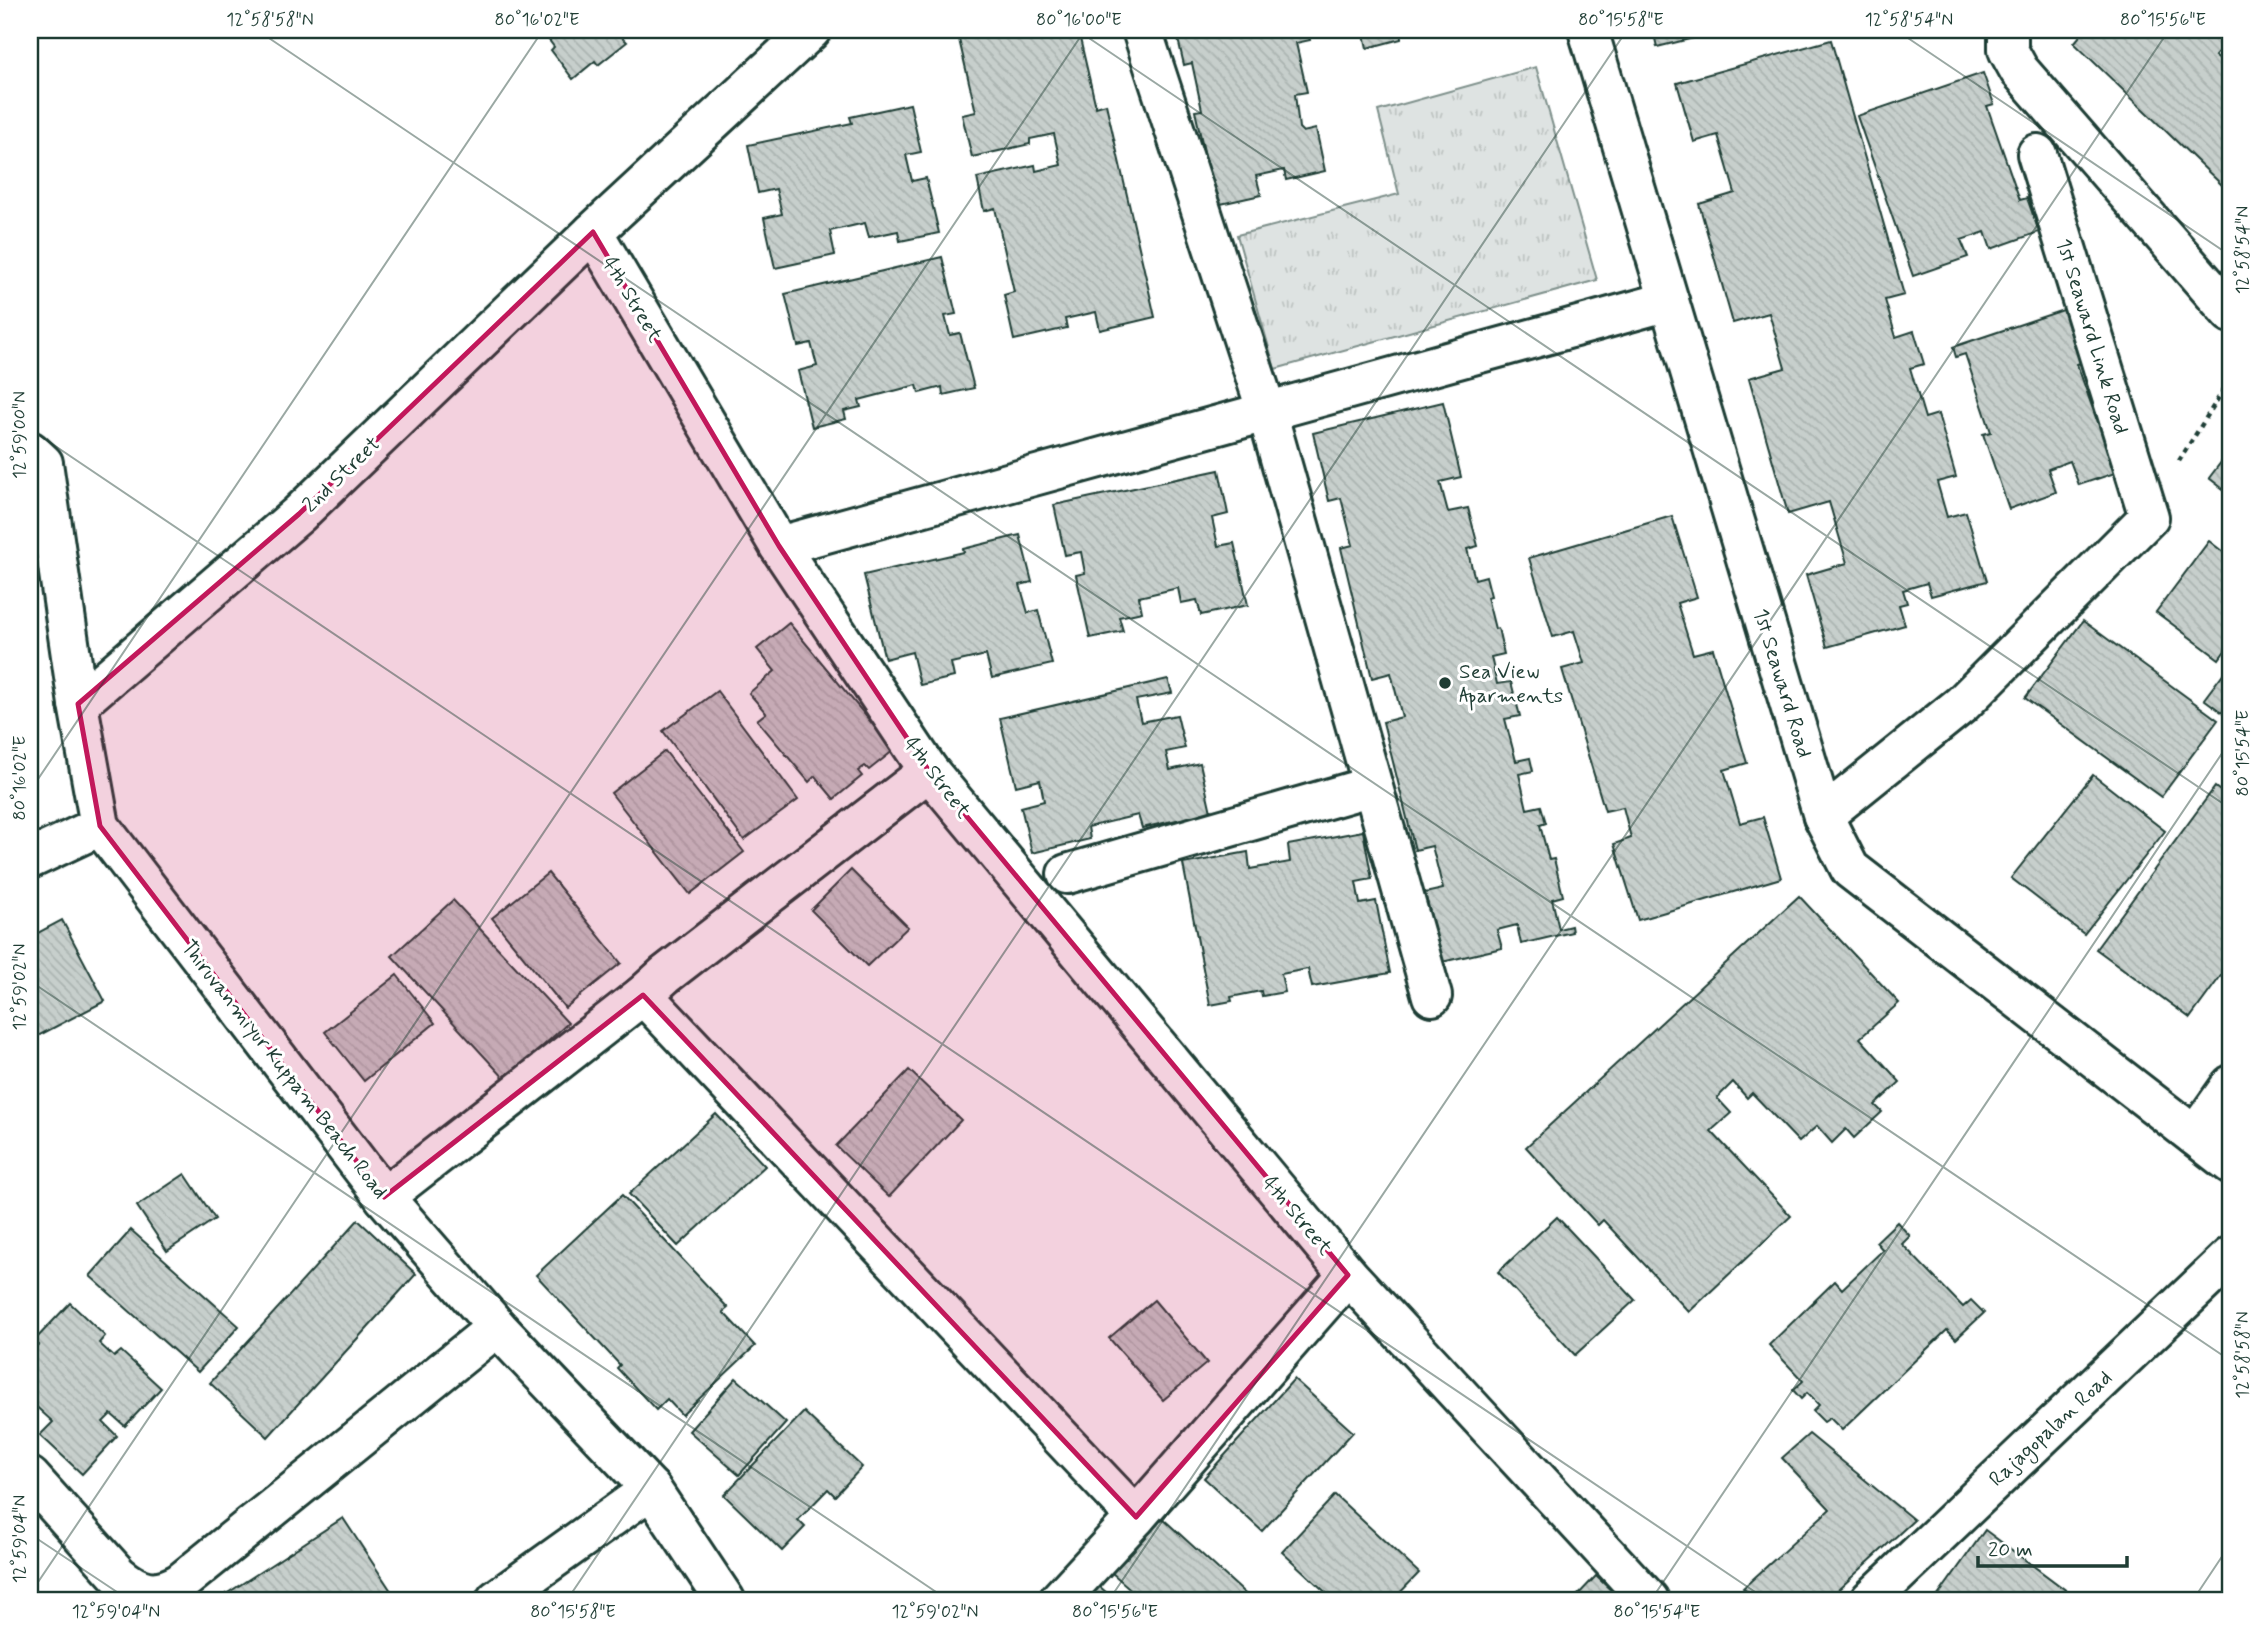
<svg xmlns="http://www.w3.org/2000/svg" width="2261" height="1630" font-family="Mynerve,sans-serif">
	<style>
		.park { fill: url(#park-tufts); stroke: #7e908b; stroke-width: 2 }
		.building { fill: url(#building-back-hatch); stroke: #1f3d34; stroke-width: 2 }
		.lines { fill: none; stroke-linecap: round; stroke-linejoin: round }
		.street-casing { stroke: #1f3d34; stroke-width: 44 }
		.path { stroke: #1f3d34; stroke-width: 4.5; stroke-dasharray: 5 5; stroke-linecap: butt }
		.street { stroke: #fff; stroke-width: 38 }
		.marked { fill: #c2185b; fill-opacity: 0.2; stroke: #c2185b; stroke-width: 5; stroke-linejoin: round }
		.ticks { fill: none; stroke: #1f3d34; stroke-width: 2; stroke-opacity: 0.45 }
		.poi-dot { fill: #1f3d34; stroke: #fff; stroke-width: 2.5 }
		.labels { text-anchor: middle; stroke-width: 6; stroke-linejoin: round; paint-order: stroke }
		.street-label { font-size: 21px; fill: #1f3d34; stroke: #fff }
		.poi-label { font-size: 21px; fill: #1f3d34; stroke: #fff; text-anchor: start }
		.neatline { fill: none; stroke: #1f3d34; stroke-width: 2.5 }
		.ticks-label { font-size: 18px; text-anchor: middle; fill: #1f3d34 }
	</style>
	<defs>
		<pattern id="park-tufts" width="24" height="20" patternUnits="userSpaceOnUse" patternTransform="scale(1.75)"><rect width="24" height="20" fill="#dee3e2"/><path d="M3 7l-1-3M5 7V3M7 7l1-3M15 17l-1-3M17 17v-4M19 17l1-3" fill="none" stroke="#bec4c2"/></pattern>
		<pattern id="building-back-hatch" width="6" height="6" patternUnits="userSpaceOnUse" patternTransform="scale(1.75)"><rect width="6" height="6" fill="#c7cfcc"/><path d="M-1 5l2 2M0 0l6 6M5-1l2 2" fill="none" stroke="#aab3b0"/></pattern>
	</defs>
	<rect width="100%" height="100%" fill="#fff"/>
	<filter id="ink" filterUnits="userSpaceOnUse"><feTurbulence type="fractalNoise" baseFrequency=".0143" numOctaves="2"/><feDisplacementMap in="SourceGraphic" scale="14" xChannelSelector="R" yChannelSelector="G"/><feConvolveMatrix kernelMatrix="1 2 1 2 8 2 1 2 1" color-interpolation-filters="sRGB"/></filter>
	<g filter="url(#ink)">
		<path class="park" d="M1536 67 1597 280 1275 369 1237 235 1399 194 1378 111Z"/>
		<g class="building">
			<path d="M534 30H632L622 37 627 42 598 65 595 61 573 79 551 50 554 47 542 31 538 34Z"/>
			<path d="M942 30H1078L1096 107 1106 104 1155 317 1100 330 1096 312 1065 319 1067 328 1014 340 1004 295 1014 292 995 208 984 211 977 178 1035 165 1036 171 1061 165 1054 134 1030 139V144L972 157 962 115 976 112 957 31 943 34Z"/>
			<path d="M1176 30H1308L1310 40 1296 43 1307 92 1295 94 1299 128 1303 132 1316 129 1325 171 1286 180 1284 170 1256 176 1261 195 1216 205 1195 111 1202 110 1192 63 1184 65Z"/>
			<path d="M1363 30H1420L1401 34V39L1367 48Z"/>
			<path d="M1653 30H1705L1706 35 1657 47Z"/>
			<path d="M2085 30H2231V37L2215 56 2231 69V174L2222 185 2074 43Z"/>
			<path d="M1831 40 1904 295 1885 300 1896 337 1914 331 1924 364 1910 368 1925 418 1938 414 1956 477 1937 482 1947 517 1966 512 1987 581 1931 596 1927 583 1903 590 1907 603 1899 605 1905 625 1827 647 1806 575 1847 563 1829 502 1788 514 1749 378 1785 368 1769 313 1733 323 1699 204 1735 193 1718 135 1694 142 1677 83Z"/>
			<path d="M1983 73 1994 104 1987 106 2020 200 2027 198 2039 232 1991 249 1985 232 1961 240 1968 257 1913 276 1857 116Z"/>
			<path d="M910 104 921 152 906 155 912 181 926 178 939 233 900 241 898 231 869 237 865 223 830 231 835 255 775 268 764 218 782 214 776 189 758 193 748 145 852 123 850 117Z"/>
			<path d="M942 257 956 314 945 316 950 335 960 333 974 388 943 395 942 387 919 393 917 385 859 400 861 407 844 411 846 419 812 427 798 371 817 366 811 343 798 346 785 294Z"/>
			<path d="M2072 307 2085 362 2077 364 2096 418 2104 415 2127 469 2079 485 2070 461 2048 469 2056 492 2009 509 1983 434 1991 432 1965 354 1956 357 1953 347Z"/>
			<path d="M1443 402 1461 477 1440 482 1448 512 1468 508 1478 546 1467 549 1475 579 1486 576 1491 596 1487 597 1495 629 1498 628 1504 654 1491 657 1497 684 1511 682 1520 716 1505 719 1516 761 1530 758 1533 771 1519 774 1527 809 1541 806 1546 823 1540 825 1549 860 1554 859 1563 896 1552 899 1559 929 1571 926 1572 932 1521 944 1517 925 1497 930 1502 948 1442 962 1425 893 1443 889 1432 846 1415 850 1383 722 1402 717 1391 673 1372 678 1341 548 1353 545 1341 498 1329 501 1313 433Z"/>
			<path d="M2231 449V495L2209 478Z"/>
			<path d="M1219 470 1228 514 1212 518 1218 546 1234 543 1248 605 1201 615 1197 600 1181 603 1178 588 1139 597 1142 612 1119 617 1123 631 1090 638 1076 575 1085 573 1081 552 1065 555 1054 505Z"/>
			<path d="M1672 516 1697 597 1677 603 1693 654 1713 649 1747 763 1724 770 1740 823 1763 817 1781 878 1638 920 1614 844 1631 838 1623 807 1605 811 1562 669 1584 663 1574 631 1553 637 1529 558Z"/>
			<path d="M1020 535 1032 582 1020 585 1028 613 1038 610 1052 664 992 678 986 655 951 663 954 677 920 685 912 652 885 659 864 575 964 552 963 549Z"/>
			<path d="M2209 541 2231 558V642L2219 659 2156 612Z"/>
			<path d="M2083 621 2218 720 2161 797 2025 698Z"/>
			<path d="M789 623 894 750 869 770 865 766 858 771 862 776 834 799 815 776 809 782 757 720 766 713 749 693 775 671 757 649Z"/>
			<path d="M2231 663V719L2204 699Z"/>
			<path d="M1168 679 1172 693 1136 700 1141 722 1177 715 1185 748 1166 752 1170 770 1200 763 1211 812 1142 828 1138 815 1088 827 1090 839 1032 853 1021 807 1044 801 1040 780 1016 786 1000 718Z"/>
			<path d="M717 691 798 800 744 840 663 731Z"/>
			<path d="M665 751 744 852 690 894 611 793Z"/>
			<path d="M2093 775 2165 831 2084 934 2011 878Z"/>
			<path d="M2215 787 2231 799V962L2190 1018 2096 949Z"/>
			<path d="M1363 831 1372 879 1356 882 1360 904 1376 901 1390 973 1312 987 1308 969 1281 974 1285 992 1262 996 1261 991 1231 997 1232 1001 1210 1005 1183 864 1248 852 1250 869 1290 862 1288 845Z"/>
			<path d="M851 870 908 927 867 966 811 910Z"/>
			<path d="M548 873 621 963 565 1008 492 918Z"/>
			<path d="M1799 896 1899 1003 1860 1038 1900 1082 1875 1105 1882 1112 1854 1138 1846 1129 1832 1143 1817 1126 1799 1142 1752 1093 1747 1098 1733 1082 1717 1098 1731 1113 1711 1131 1791 1216 1689 1312 1603 1220 1598 1225 1526 1147Z"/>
			<path d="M453 900 568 1023 506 1080 392 956Z"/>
			<path d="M62 920 105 1001 30 1040V937Z"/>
			<path d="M397 975 435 1023 364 1081 325 1032Z"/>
			<path d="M909 1070 961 1120 889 1197 836 1146Z"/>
			<path d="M716 1114 765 1166 678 1246 629 1194Z"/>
			<path d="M185 1174 215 1219 167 1251 137 1206Z"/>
			<path d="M622 1195 728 1308 723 1312 755 1346 682 1415 667 1399 656 1410 617 1368 620 1365 536 1275Z"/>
			<path d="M1557 1217 1635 1300 1575 1355 1498 1272Z"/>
			<path d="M358 1220 416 1274 268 1437 210 1383Z"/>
			<path d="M1897 1222 1910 1236 1902 1244 1963 1307 1971 1300 1984 1313 1956 1339 1947 1330 1842 1430 1830 1418 1824 1422 1813 1411 1819 1405 1807 1393 1801 1399 1793 1390 1803 1381 1769 1345 1835 1281 1842 1289 1883 1250 1876 1242Z"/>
			<path d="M131 1230 239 1326 198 1372 90 1276Z"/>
			<path d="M1154 1300 1207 1363 1163 1400 1109 1338Z"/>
			<path d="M70 1303 105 1336 99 1343 114 1357 121 1351 161 1388 125 1426 111 1414 103 1422 117 1436 82 1474 40 1435 53 1422 30 1401V1347L33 1350 39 1345 34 1341Z"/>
			<path d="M736 1378 786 1423 739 1475 689 1431Z"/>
			<path d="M1294 1379 1353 1432 1262 1531 1204 1478Z"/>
			<path d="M804 1412 862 1467 835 1496 828 1489 798 1520 805 1527 782 1551 724 1495Z"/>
			<path d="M1809 1434 1914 1520 1827 1600H1755L1743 1588 1830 1509 1782 1458Z"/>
			<path d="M1335 1495 1419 1573 1393 1600H1334L1282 1552Z"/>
			<path d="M1161 1517 1252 1600H1143L1112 1573Z"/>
			<path d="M343 1518 397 1600H217Z"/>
			<path d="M1985 1530 2079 1600H1935Z"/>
			<path d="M1596 1576 1621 1600H1573Z"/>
			<path d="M1099 1586 1115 1600H1086Z"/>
		</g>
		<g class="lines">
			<defs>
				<g id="street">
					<path d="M1142 30 1267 412 1432 996"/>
					<path d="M1588 30 1823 816 1850 869 2231 1164"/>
					<path d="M2008 30V50L2019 70 2231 313"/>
					<path d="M593 232 779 546 929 771 1348 1275 1649 1600"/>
					<path d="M30 451 43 463 78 704 100 826 384 1197 497 1327 651 1489 725 1600"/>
					<path d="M779 546 1669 301"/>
					<path d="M78 704 299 514 593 232 811 30"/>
					<path d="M1823 816 1962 704 2149 517 2037 154"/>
					<path d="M30 859 100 826"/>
					<path d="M1067 874 1372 786"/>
					<path d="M643 995 1136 1517"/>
					<path d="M2195 1136 2231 1085"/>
					<path d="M384 1197 643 995 665 975 929 771"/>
					<path d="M30 1477 118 1575C140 1593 155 1597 180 1583L497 1327"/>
					<path d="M496 1600 651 1489"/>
					<path d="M1059 1600 1136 1517 1348 1275"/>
					<path d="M1870 1600 2231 1256"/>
				</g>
			</defs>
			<use href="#street" class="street-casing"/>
			<path class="path" d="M2179 461 2231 378"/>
			<use href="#street" class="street"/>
		</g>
	</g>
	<path class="marked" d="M593 232 779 546 929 771 1348 1275 1136 1517 643 995 384 1197 100 826 78 704 299 514Z"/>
	<path class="ticks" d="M257 30 2231 1361M1077 30 2231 809M1896 30 2231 256M30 429 1767 1600M30 791 543 30M30 981 948 1600M30 1534 129 1600M30 1594 1085 30M567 1600 1627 30M1109 1600 2169 30M1651 1600 2231 740M2193 1600 2231 1543"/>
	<circle class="poi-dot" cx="1445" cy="683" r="7"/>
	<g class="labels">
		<g class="street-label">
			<text transform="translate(633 299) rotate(59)" y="7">4th Street</text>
			<text transform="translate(2093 336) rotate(73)" y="7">1st Seaward Link Road</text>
			<text transform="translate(341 474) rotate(-44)" y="7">2nd Street</text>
			<text transform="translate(1783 683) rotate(73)" y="7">1st Seaward Road</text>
			<text transform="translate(938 777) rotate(53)" y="7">4th Street</text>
			<text transform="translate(285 1069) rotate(52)" y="7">Thiruvanmiyur Kuppam Beach Road</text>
			<text transform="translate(1298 1215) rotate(50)" y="7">4th Street</text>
			<text transform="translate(2050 1428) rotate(-43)" y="7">Rajagopalan Road</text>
		</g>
		<g class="poi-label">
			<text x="1459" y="678">Sea View<tspan x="1459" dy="24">Aparments</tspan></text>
		</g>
	</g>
	<rect width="2261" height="1630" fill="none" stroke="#fff" stroke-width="77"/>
	<path d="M1978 1556v10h149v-10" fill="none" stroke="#1f3d34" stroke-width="3.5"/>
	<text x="1988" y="1556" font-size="21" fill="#1f3d34" stroke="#ffffff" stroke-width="5" paint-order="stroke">20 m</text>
	<rect x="38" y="38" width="2184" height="1554" class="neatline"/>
	<g class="ticks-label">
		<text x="270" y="25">12°58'58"N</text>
		<text x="537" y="25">80°16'02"E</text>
		<text x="1079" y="25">80°16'00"E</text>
		<text x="1621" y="25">80°15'58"E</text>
		<text x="1909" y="25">12°58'54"N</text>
		<text x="2163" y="25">80°15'56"E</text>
		<text transform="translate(2242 250) rotate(-90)" y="6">12°58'54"N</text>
		<text transform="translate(19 435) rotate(-90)" y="6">12°59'00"N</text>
		<text transform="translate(2242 753) rotate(-90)" y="6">80°15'54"E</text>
		<text transform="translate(19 778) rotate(-90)" y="6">80°16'02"E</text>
		<text transform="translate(19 987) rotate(-90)" y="6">12°59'02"N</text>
		<text transform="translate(2242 1355) rotate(-90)" y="6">12°58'58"N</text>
		<text transform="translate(19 1539) rotate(-90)" y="6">12°59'04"N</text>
		<text x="116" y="1617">12°59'04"N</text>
		<text x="573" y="1617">80°15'58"E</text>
		<text x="935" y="1617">12°59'02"N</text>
		<text x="1115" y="1617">80°15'56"E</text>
		<text x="1657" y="1617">80°15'54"E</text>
	</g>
</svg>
